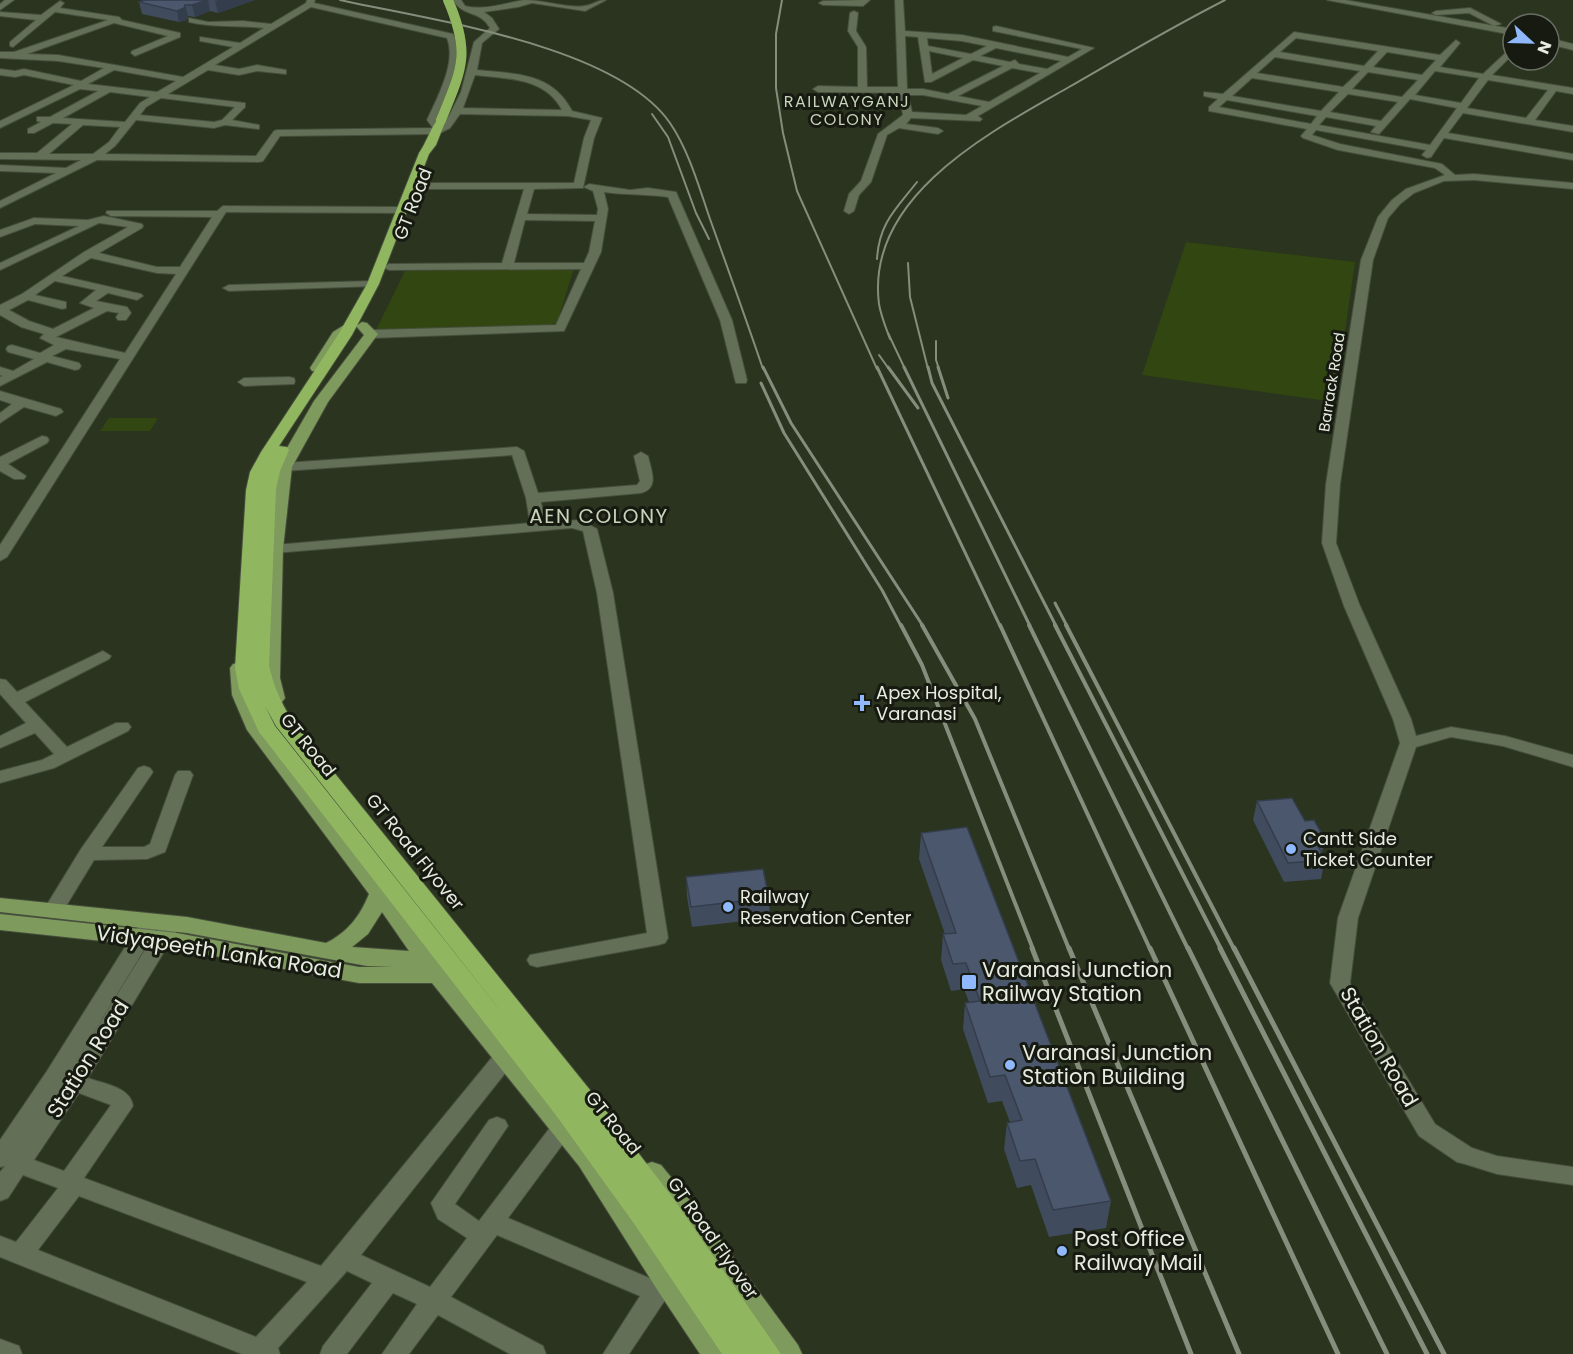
<svg xmlns="http://www.w3.org/2000/svg" width="1573" height="1354" font-family="Poppins,sans-serif">
	<style>
		.green { fill: #314610 }
		.lines { fill: none; stroke-linecap: round; stroke-linejoin: round }
		.minor-casing { stroke: #464e3c; stroke-width: 2 }
		.major-casing { stroke: #464e3c; stroke-width: 2 }
		.highway-casing { stroke: #464e3c; stroke-width: 2 }
		.minor { fill: #636f57; fill-rule: evenodd }
		.major { fill: #7e9a5c; fill-rule: evenodd }
		.highway { fill: #90b660; fill-rule: evenodd }
		.rail-far3 { stroke: #858d7c; stroke-width: 2 }
		.rail-far2 { stroke: #858d7c; stroke-width: 3 }
		.rail-far1 { stroke: #858d7c; stroke-width: 4 }
		.rail { stroke: #858d7c; stroke-width: 5 }
		.highway-bridge-casing { stroke: #464e3c; stroke-width: 10; stroke-linecap: butt }
		.highway-bridge { stroke: #90b660; stroke-width: 10 }
		.wall { fill: #404b5d }
		.shaded-wall { fill: #343d4c }
		.building { fill: #4b576c; stroke: #343d4c; stroke-width: 1.5 }
		.poi-dot { fill: #90b8fd; stroke: #161a11; stroke-width: 2 }
		.labels { text-anchor: middle; stroke-width: 6; stroke-linejoin: round; paint-order: stroke }
		.far-street-label { font-size: 15px; fill: #e6ecdf; stroke: #161a11 }
		.far-neighbourhood-label { font-size: 16px; letter-spacing: 1.5px; fill: #c7d4b9; stroke: #161a11 }
		.street-label { font-size: 18px; fill: #e6ecdf; stroke: #161a11 }
		.poi-label { font-size: 18px; fill: #e6ecdf; stroke: #161a11; text-anchor: start }
		.neighbourhood-label { font-size: 20px; letter-spacing: 1.5px; fill: #c7d4b9; stroke: #161a11 }
		.near-street-label { font-size: 21px; fill: #e6ecdf; stroke: #161a11 }
		.near-poi-label { font-size: 21px; fill: #e6ecdf; stroke: #161a11; text-anchor: start }
	</style>
	<rect width="100%" height="100%" fill="#2a341f"/>
	<g class="green">
		<path d="M1186 242 1355 262 1335 402 1142 375Z"/>
		<path d="M574 268 556 326 376 330 405 271Z"/>
		<path d="M109 418H158L150 431H100Z"/>
	</g>
	<g class="lines">
		<defs>
			<g id="minor">
				<path d="M5 0H14L0 10V4Z"/>
				<path d="M307 0H315L314 3 453 34C467 59 447 96 437 120L441 125 449 116 461 92 474 42 490 28C479 9 464 18 453 0H461L465 6C485 11 505 3 524 0 543 0 571 9 584 6 593 5 597 0 606 0L585 11 532 3 518 7 484 12 492 18 499 29 482 43 477 70C515 74 552 72 572 111L602 118 594 138 583 188 534 189 527 214 597 215 598 209 593 191 584 187 589 184 630 190 648 188 676 192 732 320 747 380 746 383H736L735 380 720 320 668 197C646 194 625 195 604 192L608 209 601 252 564 331 371 338 365 334 371 330 556 325 581 269 389 270 383 267 389 264 502 263 524 189H421L416 186 421 183H574L584 138 591 120 568 116 460 114 450 128 438 134 280 136 263 161 259 162 97 160 0 208V201L56 173 0 171V165L66 168 81 160 0 159V153H37L72 124 53 123 34 133H28V129L41 122 37 121V117H50L98 91 80 89 0 128V121L74 85 24 75 15 77 0 75V69L15 71 24 69 81 81 104 68 58 61 0 58V52H14L108 20 55 12 13 47 10 46V42L36 20 0 16V12L41 15 60 1 64 3 60 8 119 17 122 20 180 33V37L135 56 131 53 132 51 168 36 114 23 27 54 58 55 183 77 233 47 200 41V37L240 43 264 28C239 25 214 28 189 22V18L208 22 243 21 271 24 306 3ZM311 7 447 38C457 62 437 98 427 120L433 128 277 130 274 131 256 156 105 154 115 146 136 120 214 128 225 125 259 129V125L232 120 245 107V103L168 94 208 70 239 75 257 71 286 74V70L257 65 239 69 215 65ZM114 70 176 81 157 92 88 84ZM475 75C507 79 545 77 562 110L463 108ZM110 92 150 97 140 103 125 122 63 118ZM161 98 235 107 222 120 214 122 140 115 146 107ZM83 125 120 127 109 142 93 154H49ZM525 220 595 221 589 252 584 263H514Z"/>
				<path d="M862 0H870L863 6 823 5 819 3 823 1Z"/>
				<path d="M895 0H903L905 31 962 35 1068 57 1082 49 993 31V27L996 26 1094 48 978 116 982 119 980 121 911 118 906 124 938 128 943 131 938 134 899 128 887 135 871 182 859 195 854 211 849 214 844 211 849 194 861 181 878 134 903 115 899 93 818 92 813 89 818 86 858 87V47L848 31 850 13 854 11 858 13 856 31 866 47 867 87H898ZM905 36 918 37 925 82H931L973 60 1003 66 948 94 923 89H907ZM927 38 962 41 987 46 971 54 928 46ZM996 48 1061 61 1047 69 1019 64 1015 60 1010 62 980 56ZM929 51 963 58 932 74ZM1012 68 1040 73 989 102 958 96ZM908 95H923L982 106 966 115 912 112Z"/>
				<path d="M1327 0H1345L1513 29V35Z"/>
				<path d="M1470 8 1501 24 1494 26 1469 13 1436 15 1432 13 1436 11Z"/>
				<path d="M1294 32 1440 55 1456 40 1460 43 1440 67 1483 74 1513 46V54L1492 75 1573 88V94L1556 91 1535 120 1573 126V132L1463 113 1448 133 1573 154V160L1444 138 1431 157 1427 158 1422 155 1426 150 1316 130 1312 135 1340 144 1442 164 1455 175 1474 174 1573 183V189L1474 180 1444 181 1414 193 1400 204 1388 218 1373 260 1340 484 1336 543 1360 606 1411 719 1416 736 1451 727 1505 736 1573 755V767L1503 746 1451 737 1416 747 1358 918 1350 983 1435 1124 1472 1148 1497 1156 1573 1167V1185L1497 1174 1465 1164 1457 1162 1419 1136 1330 983 1338 918 1400 743 1393 719 1344 606 1322 543 1326 484 1361 260 1378 217 1392 200 1406 189 1445 175 1435 168 1338 150 1303 138 1301 136 1307 129 1209 111V107L1218 99 1204 96V92L1223 94ZM1296 38 1378 51 1364 66 1280 52ZM1387 52 1436 60 1422 75 1373 67ZM1275 57 1360 71 1343 87 1257 73ZM1435 71 1479 78 1461 103 1415 95ZM1368 72 1418 80 1402 97 1352 89ZM1252 78 1339 92 1321 111 1232 96ZM1488 80 1548 90 1526 118 1467 108ZM1348 94 1398 102 1381 121 1330 112ZM1410 99 1457 108 1430 145 1319 125 1326 117 1376 126 1371 132 1379 134ZM1227 100 1317 116 1311 124 1219 107Z"/>
				<path d="M1549 38 1573 44V50L1549 44Z"/>
				<path d="M223 206 403 207 408 210 403 213 226 212 7 557 0 561V545L120 359 66 349 52 356 79 363 81 366 79 369 75 370 47 362 0 386V377L3 376 0 375V367L13 371 34 359 8 352 6 349 8 346 12 345 40 353 54 345 40 338 44 334 21 327 0 315V305L22 294 84 252 128 227 99 223 0 270V263L79 226 35 224 0 237V230L34 218 88 220 104 216 142 224 143 226 142 228 99 253 157 267H180L212 217 111 216 106 213 107 211H217ZM91 258 157 273 176 274 125 353 56 337 107 311 119 313 116 317 118 320H126L131 313 127 307 96 301 108 293 137 300 143 296 141 294 62 276ZM55 281 96 290 80 303 94 308 53 329 29 321 9 310 28 300 62 309 66 308V302L35 295Z"/>
				<path d="M373 281 377 282V286L229 291 223 288 229 285Z"/>
				<path d="M289 377 294 378 295 381 294 384 244 386 238 382 244 378Z"/>
				<path d="M0 391 61 409 63 412 56 416 24 407 0 423V413L12 404 0 400Z"/>
				<path d="M42 436 47 437 49 440 47 443 8 464 26 476 24 479H14L0 471V457Z"/>
				<path d="M517 447 524 451 538 493 637 485 640 481 634 456 641 452 648 456C651 470 660 488 641 493L541 502 545 522 581 520 597 529 613 593 668 938 665 943 658 945 537 967 530 965 527 960 530 955 647 933 597 593 583 531 572 528 275 553 268 549 275 545 530 523 526 498 512 455 284 471 277 467 284 463Z"/>
				<path d="M103 651 111 656 109 659 25 702 67 747 116 723H128L131 727 128 731 54 768 0 783V771L42 760 54 754 35 733 0 748V736L26 723 0 694V679L6 680 17 692Z"/>
				<path d="M144 766 150 768 153 772 102 847H144L150 844 175 775 178 771H190L193 775 165 852 147 859 94 860 60 916 53 918 46 916 43 911 81 849 138 768Z"/>
				<path d="M151 915 158 917 161 922 75 1063 162 922 169 920 176 922 179 927 88 1078C104 1084 131 1087 133 1106L84 1178 321 1266 498 1050 506 1048 514 1050 517 1056 514 1062 361 1255 430 1287 467 1238 438 1219 431 1203 489 1120 497 1117 505 1120 508 1126 455 1204 479 1221 555 1121 563 1118 571 1121 574 1127 571 1133 508 1218 654 1280 664 1275 673 1278 676 1286 673 1294 665 1300 629 1354H603L640 1296 497 1235 451 1297 543 1346 546 1354H510L438 1315 409 1354H382L417 1304 393 1293 347 1354H320L323 1346 372 1283 347 1271 278 1348 280 1354H242L0 1257V1236L16 1242 58 1188 23 1175 8 1198 0 1201V1172L5 1166 0 1167V1140L47 1071 144 917ZM79 1093 111 1105 64 1171 34 1160ZM79 1196 307 1282 256 1337 38 1250Z"/>
				<path d="M0 1339 19 1346 22 1354H0Z"/>
			</g>
			<g id="major">
				<path d="M349 322 356 326 362 322 367 323 378 334 328 402 292 467 283 549 281 632 280 678 285 698 282 702H270L262 678 267 549 276 467 314 401 364 335 356 326 343 338 322 371H312L310 368 333 332Z"/>
				<path d="M239 663 245 664 248 668 250 695 265 729 387 888 434 954 597 1152 730 1354H700L658 1291 579 1166 432 983H359L177 949 0 930V914L177 933 359 967H393L367 966 187 933 0 912V898L187 917 326 943C348 932 360 916 369 894L247 730 232 695 230 668 233 664ZM382 912 409 951 352 947 368 934Z"/>
				<path d="M652 1162 661 1165 703 1216 798 1345 802 1354H772L685 1232 643 1179 640 1172 643 1165Z"/>
			</g>
			<path id="highway" d="M441 117 446 120 436 145 429 154 379 284 352 335 279 446 287 447 289 450 280 471 276 489 269 665C273 685 281 702 291 719L590 1090 673 1198 781 1354H722L635 1225 555 1114 259 732 239 689 235 668 246 490 250 472 261 452 338 335 367 284 419 153C426 144 433 121 441 117ZM265 706 276 726 511 1024 275 726Z"/>
		</defs>
		<use href="#minor" class="minor-casing"/>
		<use href="#major" class="major-casing"/>
		<use href="#highway" class="highway-casing"/>
		<use href="#minor" class="minor"/>
		<use href="#major" class="major"/>
		<use href="#highway" class="highway"/>
		<g class="rail-far3">
			<path d="M340 0C430 20 616 45 670 123 689 151 699 187 710 219 728 269 746 319 763 369"/>
			<path d="M782 0 776 34V88L783 133 797 191 877 369"/>
			<path d="M652 114 668 137 696 213 709 239"/>
			<path d="M877 259C879 223 896 209 917 182"/>
			<path d="M908 263 910 297 928 369"/>
			<path d="M888 333 905 369"/>
			<path d="M890 339C886 328 881 316 879 304 865 196 992 131 1069 87 1121 57 1172 27 1225 0"/>
			<path d="M936 341V360L939 369"/>
			<path d="M879 355 889 369"/>
		</g>
		<g class="rail-far2">
			<path d="M763 367 791 423 923 626"/>
			<path d="M877 367 1000 626"/>
			<path d="M888 367 918 408"/>
			<path d="M904 367 1030 626"/>
			<path d="M928 367 932 383 1056 626"/>
			<path d="M938 367 948 398"/>
			<path d="M761 383 784 433 882 590 901 626"/>
			<path d="M1055 603 1067 626"/>
		</g>
		<g class="rail-far1">
			<path d="M901 625 922 665 1033 949"/>
			<path d="M922 625 975 719 1069 949"/>
			<path d="M1000 625 1150 949"/>
			<path d="M1029 625 1188 949"/>
			<path d="M1055 625 1221 949"/>
			<path d="M1066 625 1234 949"/>
		</g>
		<g class="rail">
			<path d="M1032 948 1191 1354"/>
			<path d="M1069 948 1239 1354"/>
			<path d="M1150 948 1338 1354"/>
			<path d="M1188 948 1387 1354"/>
			<path d="M1220 948 1427 1354"/>
			<path d="M1234 948 1444 1354"/>
		</g>
		<defs>
			<path id="highway-bridge" d="M441 120C462 69 471 53 448 0"/>
		</defs>
		<use href="#highway-bridge" class="highway-bridge-casing"/>
		<use href="#highway-bridge" class="highway-bridge"/>
	</g>
	<g class="wall">
		<path d="M145 0H255L218 13 210 11 195 17 188 16 187 20 179 22 142 14 139 2Z"/>
		<path d="M1257 801 1305 821 1325 839 1322 852 1325 860 1321 879 1284 882 1253 820Z"/>
		<path d="M921 833 1111 1201 1106 1228 1049 1237 1031 1185 1017 1188 1004 1149 1007 1123 1010 1122 1002 1101 988 1103 963 1029 965 1003 969 1002 964 989 951 991 941 960 943 934H945L919 859Z"/>
		<path d="M686 877 769 898 770 918 692 927 687 897Z"/>
	</g>
	<g class="shaded-wall">
		<path d="M208 0 210 11 195 17 192 5Z"/>
		<path d="M219 0H255L218 13 215 1Z"/>
		<path d="M185 5 188 16 187 20 179 22 177 11Z"/>
	</g>
	<g class="building">
		<path d="M145 0H207L192 5H185L184 8 177 11 139 2Z"/>
		<path d="M1292 798 1305 821 1314 820 1325 839 1315 840 1325 860 1288 863 1257 801Z"/>
		<path d="M967 827 1111 1201 1053 1210 1035 1159 1020 1161 1007 1123 1022 1120 1005 1075 990 1077 965 1003 980 1001 966 963 953 964 943 934 956 933 921 833Z"/>
		<path d="M763 869 769 898 691 907 686 877Z"/>
	</g>
	<g class="poi-dot">
		<path d="M859 694h6v6h6v6h-6v6h-6v-6h-6v-6h6z"/>
		<circle cx="1291" cy="849" r="6"/>
		<circle cx="728" cy="907" r="6"/>
		<rect x="961" y="974" width="16" height="16" rx="3"/>
		<circle cx="1010" cy="1065" r="6"/>
		<circle cx="1062" cy="1251" r="6"/>
	</g>
	<g class="labels">
		<g class="far-street-label">
			<text transform="translate(1332 382) rotate(-81)" y="5">Barrack Road</text>
		</g>
		<g class="far-neighbourhood-label">
			<text x="847" y="107">RAILWAYGANJ<tspan x="847" dy="18">COLONY</tspan></text>
		</g>
		<g class="street-label">
			<text transform="translate(413 204) rotate(-69)" y="6">GT Road</text>
			<text transform="translate(308 745) rotate(51)" y="6">GT Road</text>
			<text transform="translate(415 852) rotate(51)" y="6">GT Road Flyover</text>
			<text transform="translate(613 1123) rotate(51)" y="6">GT Road</text>
			<text transform="translate(713 1238) rotate(55)" y="6">GT Road Flyover</text>
		</g>
		<g class="poi-label">
			<text x="876" y="699">Apex Hospital,<tspan x="876" dy="21">Varanasi</tspan></text>
			<text x="1303" y="845">Cantt Side<tspan x="1303" dy="21">Ticket Counter</tspan></text>
			<text x="740" y="903">Railway<tspan x="740" dy="21">Reservation Center</tspan></text>
		</g>
		<g class="neighbourhood-label">
			<text x="599" y="523">AEN COLONY</text>
		</g>
		<g class="near-street-label">
			<text transform="translate(219 952) rotate(9)" y="7">Vidyapeeth Lanka Road</text>
			<text transform="translate(1379 1047) rotate(60)" y="7">Station Road</text>
			<text transform="translate(88 1059) rotate(-58)" y="7">Station Road</text>
		</g>
		<g class="near-poi-label">
			<text x="982" y="977">Varanasi Junction<tspan x="982" dy="24">Railway Station</tspan></text>
			<text x="1022" y="1060">Varanasi Junction<tspan x="1022" dy="24">Station Building</tspan></text>
			<text x="1074" y="1246">Post Office<tspan x="1074" dy="24">Railway Mail</tspan></text>
		</g>
	</g>
	<g transform="translate(1531 42) rotate(112)"><circle r="28" fill="#161a11" stroke="#696e63" stroke-width="1.5"/>
	<path d="M0-4.5L10 22L0 15L-10 22Z" fill="#90b8fd"/>
	<text y="-9" font-size="16" font-weight="bold" text-anchor="middle" fill="#e6ecdf">N</text>
	</g>
</svg>
